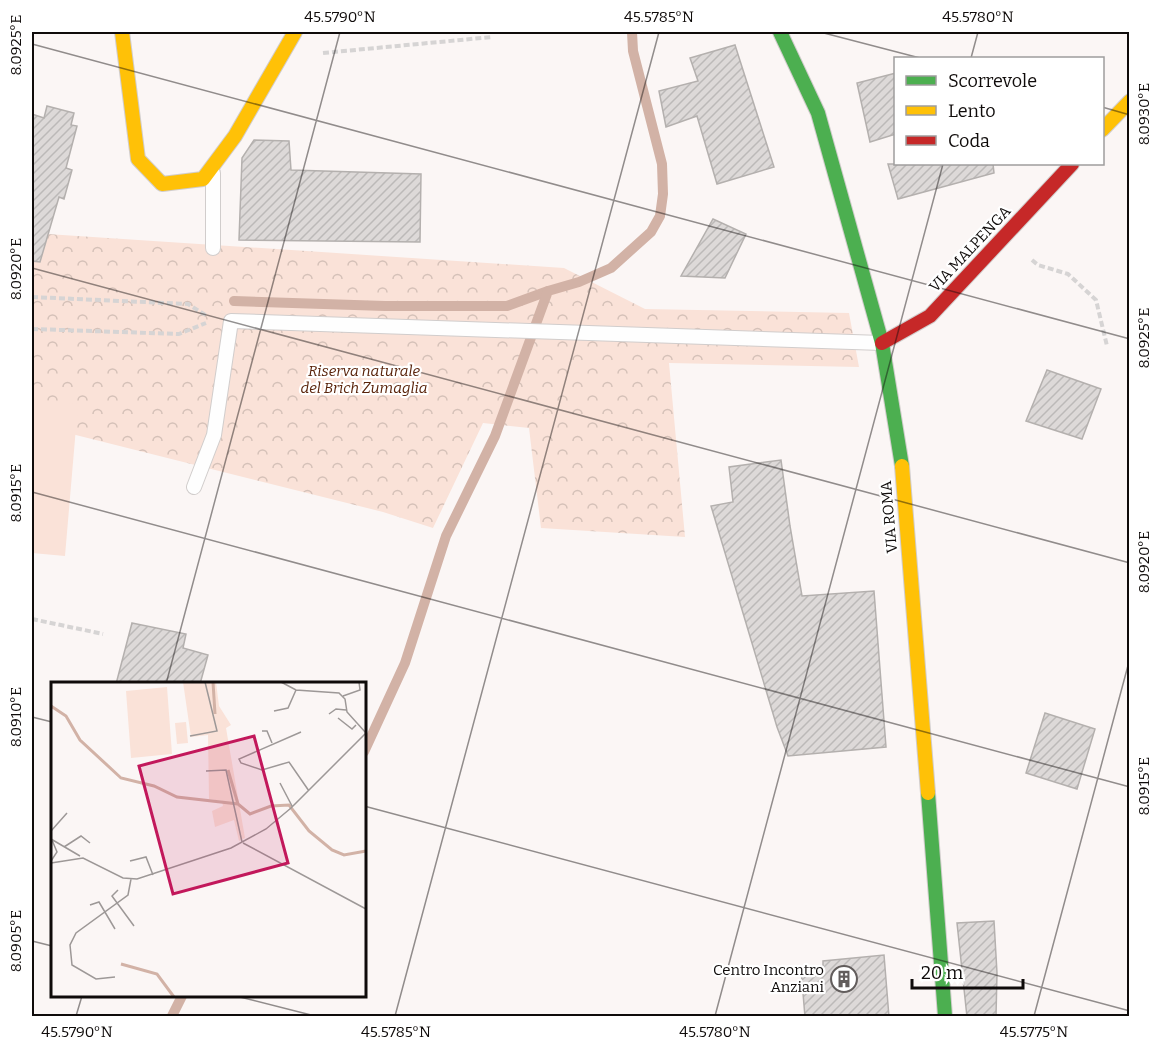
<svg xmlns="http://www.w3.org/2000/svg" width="1161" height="1048" font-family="Bitter,serif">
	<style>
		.forest { fill: url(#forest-crowns) }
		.pitch { fill: #fae2d8 }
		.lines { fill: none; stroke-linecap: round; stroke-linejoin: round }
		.stream { stroke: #d2b2a6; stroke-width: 10 }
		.building { fill: url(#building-hatch); stroke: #b4b0ae; stroke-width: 1.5 }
		.lane-casing { stroke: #d1cdcc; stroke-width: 16 }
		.fast-casing { stroke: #d1cdcc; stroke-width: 16 }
		.slow-casing { stroke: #d1cdcc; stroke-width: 16 }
		.jam-casing { stroke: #d1cdcc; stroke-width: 16 }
		.path { stroke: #d6d4d4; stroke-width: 4; stroke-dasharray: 6 3; stroke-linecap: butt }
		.lane { stroke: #fefefe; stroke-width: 14 }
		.fast { stroke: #4caf50; stroke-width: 14 }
		.slow { stroke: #ffc107; stroke-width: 14 }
		.jam { stroke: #c62828; stroke-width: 14 }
		.ticks { fill: none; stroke: #0f0b0a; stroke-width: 1.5; stroke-opacity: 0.45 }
		.labels { text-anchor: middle; stroke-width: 4.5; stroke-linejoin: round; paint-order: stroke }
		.street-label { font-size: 15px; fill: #0f0b0a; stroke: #fff }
		.park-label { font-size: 15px; font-style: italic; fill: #59230a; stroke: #fff }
		.poi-label { font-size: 15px; fill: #0f0b0a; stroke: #fff; text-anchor: end }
		.inset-river { fill: none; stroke: #d2b2a6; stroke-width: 3 }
		.inset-road { fill: none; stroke: #9d9897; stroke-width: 1.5 }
		.view { fill: #c2185b; fill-opacity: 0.15; stroke: #c2185b; stroke-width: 3 }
		.inset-edge { fill: none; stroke: #0f0b0a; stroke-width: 3 }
		.neatline { fill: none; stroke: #0f0b0a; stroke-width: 2 }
		.ticks-label { font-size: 15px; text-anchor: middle; fill: #0f0b0a }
	</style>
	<defs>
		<pattern id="forest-crowns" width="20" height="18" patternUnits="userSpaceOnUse" patternTransform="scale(1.5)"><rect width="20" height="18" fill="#fae2d8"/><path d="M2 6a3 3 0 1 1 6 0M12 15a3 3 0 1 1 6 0" fill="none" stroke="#d5c1b8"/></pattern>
		<pattern id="building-hatch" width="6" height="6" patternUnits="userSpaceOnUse" patternTransform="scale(1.5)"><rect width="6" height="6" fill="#ddd9d8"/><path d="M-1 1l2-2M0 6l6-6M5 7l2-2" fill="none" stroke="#bcb9b8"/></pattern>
	</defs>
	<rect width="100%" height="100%" fill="#fbf6f5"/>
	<path class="forest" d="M32 233 564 268 645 309 849 313 859 367 669 363 685 537 541 528 529 428 483 423 433 528 383 512 32 424Z"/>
	<path class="pitch" d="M32 399 78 404 65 556 32 553Z"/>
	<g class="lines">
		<g class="stream">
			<path d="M234 301 385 306H507L548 291"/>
			<path d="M364 752 405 663 446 536 495 436 548 291 579 282 611 268 651 232 660 216 663 194 662 164 633 51 632 32"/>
			<path d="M172 1016 182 996"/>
		</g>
	</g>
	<g class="building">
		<path d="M735 45 774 167 717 184 697 116 666 127 659 91 698 81 690 58Z"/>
		<path d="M896 73V134L870 142 857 83Z"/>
		<path d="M47 106 74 113 71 125 77 126 66 168 72 170 64 199 59 197 40 262 32 261V114L44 118Z"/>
		<path d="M254 140 289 141 291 170 421 174 420 242 239 240 242 158Z"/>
		<path d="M888 164H993L994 173 898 199Z"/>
		<path d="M713 219 746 234 725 278 681 276Z"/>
		<path d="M1047 370 1101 389 1082 439 1026 421Z"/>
		<path d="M781 460 790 526 802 596 874 591 886 747 788 756 777 727 711 506 733 502 729 467Z"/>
		<path d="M132 623 186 634 183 648 208 655 200 684H116Z"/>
		<path d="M1045 713 1095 729 1077 789 1026 773Z"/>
		<path d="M994 921 997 973 996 1017H967L957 923Z"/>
		<path d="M884 955 889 1017H805L801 969 823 967V961Z"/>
	</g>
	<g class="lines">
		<defs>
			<g id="lane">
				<path d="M213 173V248"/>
				<path d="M194 487 214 435 231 321 882 343"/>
			</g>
			<g id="fast">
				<path d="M780 32 818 113 882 343 902 466"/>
				<path d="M928 793 945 1016"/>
			</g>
			<g id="slow">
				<path d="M122 32 138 159 162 184 203 179 235 136 295 32"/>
				<path d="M1102 130 1130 101"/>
				<path d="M902 466 928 793"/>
			</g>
			<path id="jam" d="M882 343 930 316 1072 164"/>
		</defs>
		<use href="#lane" class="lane-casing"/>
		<use href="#fast" class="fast-casing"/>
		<use href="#slow" class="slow-casing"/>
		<use href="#jam" class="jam-casing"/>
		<g class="path">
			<path d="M323 53 492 37"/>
			<path d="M1032 260 1038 265 1068 274 1096 300 1107 346"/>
			<path d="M32 297 188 304 207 316"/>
			<path d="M32 329 179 334 206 323"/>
			<path d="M32 619 103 634"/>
		</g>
		<use href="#lane" class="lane"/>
		<use href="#fast" class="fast"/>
		<use href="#slow" class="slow"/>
		<use href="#jam" class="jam"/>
	</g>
	<path class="ticks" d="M820 32 920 58M32 44 1130 339M971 58 978 32M1102 107 1130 115M32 268 1130 563M32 492 1130 787M166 684 340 32M32 717 52 722M364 806 1130 1011M32 941 52 946M236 996 315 1016M76 1016 82 996M395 1016 659 32M715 1016 943 164M1034 1016 1130 658"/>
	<defs>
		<symbol id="building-ring" viewBox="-11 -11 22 22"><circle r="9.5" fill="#fff" stroke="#625d5c" stroke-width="1.5"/><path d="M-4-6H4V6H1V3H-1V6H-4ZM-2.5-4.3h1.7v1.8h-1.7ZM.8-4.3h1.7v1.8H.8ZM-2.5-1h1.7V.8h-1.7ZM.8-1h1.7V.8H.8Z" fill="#625d5c"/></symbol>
	</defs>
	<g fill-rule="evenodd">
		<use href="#building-ring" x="829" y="964" width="30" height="30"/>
	</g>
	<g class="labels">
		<g class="street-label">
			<text transform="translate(970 249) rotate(-47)" y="5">VIA MALPENGA</text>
			<text transform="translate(889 517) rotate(-95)" y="5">VIA ROMA</text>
		</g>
		<g class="park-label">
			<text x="364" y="376">Riserva naturale<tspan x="364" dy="17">del Brich Zumaglia</tspan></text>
		</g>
		<g class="poi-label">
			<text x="824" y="975">Centro Incontro<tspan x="824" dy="17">Anziani</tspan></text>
		</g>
	</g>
	<g transform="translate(51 682)">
		<rect width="315" height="315" fill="#fbf6f5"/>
		<path d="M132 0H165L168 24 180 43 175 46 194 156 188 159 183 138 164 145 161 129 172 124 171 119 158 117 157 53 140 55Z" fill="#fae2d8"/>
		<path d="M116 5 121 72 80 76 75 9ZM135 40 137 61 126 62 124 41Z" fill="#fae2d8"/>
		<path class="inset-river" d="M162 0 164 32M0 24 15 34 29 58 70 96 103 104 126 115 187 122 199 132 220 124 238 123 258 149 281 168 293 173 315 169M177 88 187 122M70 282 106 292 123 315"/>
		<path class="inset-road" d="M230 0 245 8 288 11 294 17 296 30 315 51M292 14 309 8 308 0M223 29 237 26 245 8M278 32 285 27 295 28M287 36 301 47 305 43M211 49H216L221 61M250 50 188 77 190 81 211 88 238 80 258 109M139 54 166 49 154 0M155 89 175 88 191 160M229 101 241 124M0 149 16 131M0 157 29 174M192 161 315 227M13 165 30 154 39 161M0 179 6 170 1 158M79 179 95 175 102 193M0 181 32 176 72 196 86 197 180 166 215 147 240 126 315 51M67 208 61 214 83 244M39 223 48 220 64 247M64 295 45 297 21 283 19 263 25 251 77 213 80 197"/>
		<path class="view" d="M203 54 237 181 122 212 88 84Z"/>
		<rect width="315" height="315" class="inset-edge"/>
	</g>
	<rect width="1161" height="1048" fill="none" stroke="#ffffff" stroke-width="66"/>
	<rect x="894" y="57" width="210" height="108" fill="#ffffff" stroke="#9f9d9d" stroke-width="1.5"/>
	<rect x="906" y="76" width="30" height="9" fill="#4caf50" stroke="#9f9d9d" stroke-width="1.5"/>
	<text x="948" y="87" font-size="18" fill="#0f0b0a">Scorrevole</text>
	<rect x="906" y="106" width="30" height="9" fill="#ffc107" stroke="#9f9d9d" stroke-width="1.5"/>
	<text x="948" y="117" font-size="18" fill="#0f0b0a">Lento</text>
	<rect x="906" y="136" width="30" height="9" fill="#c62828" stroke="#9f9d9d" stroke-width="1.5"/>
	<text x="948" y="147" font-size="18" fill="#0f0b0a">Coda</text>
	<path d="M912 979v9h111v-9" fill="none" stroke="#0f0b0a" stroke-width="3"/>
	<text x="921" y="979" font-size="18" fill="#0f0b0a" stroke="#ffffff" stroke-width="4.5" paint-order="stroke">20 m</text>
	<rect x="33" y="33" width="1095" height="982" class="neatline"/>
	<g class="ticks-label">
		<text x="340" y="22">45.5790°N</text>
		<text x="659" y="22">45.5785°N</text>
		<text x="978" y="22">45.5780°N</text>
		<text transform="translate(16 45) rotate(-90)" y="5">8.0925°E</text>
		<text transform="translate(1144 114) rotate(-90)" y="5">8.0930°E</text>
		<text transform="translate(16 269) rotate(-90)" y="5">8.0920°E</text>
		<text transform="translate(1144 338) rotate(-90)" y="5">8.0925°E</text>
		<text transform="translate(16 493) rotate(-90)" y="5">8.0915°E</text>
		<text transform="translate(1144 562) rotate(-90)" y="5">8.0920°E</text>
		<text transform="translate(16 717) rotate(-90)" y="5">8.0910°E</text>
		<text transform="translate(1144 786) rotate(-90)" y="5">8.0915°E</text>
		<text transform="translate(16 941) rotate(-90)" y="5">8.0905°E</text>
		<text x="77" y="1037">45.5790°N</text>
		<text x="396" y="1037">45.5785°N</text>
		<text x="715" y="1037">45.5780°N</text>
		<text x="1034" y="1037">45.5775°N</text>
	</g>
</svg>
